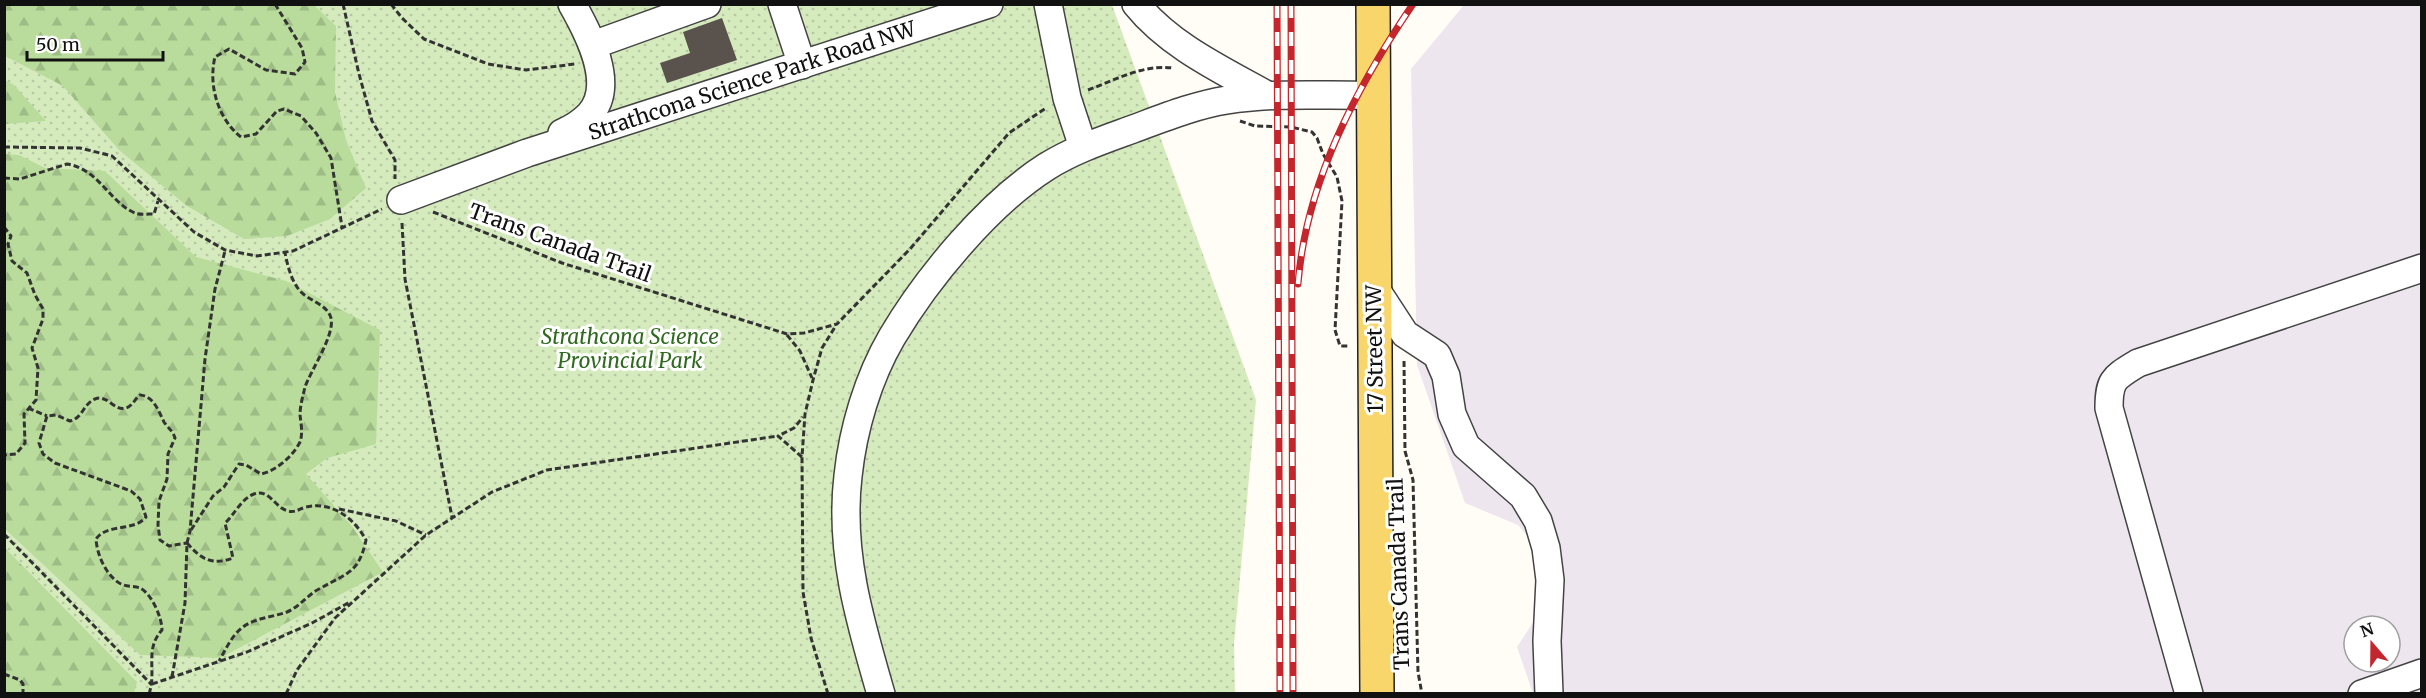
<svg xmlns="http://www.w3.org/2000/svg" width="2426" height="698" font-family="Merriweather,serif">
	<style>
		.industrial { fill: #eee6ef; fill-rule: evenodd }
		.grass { fill: url(#grass-dots) }
		.forest { fill: url(#forest-firs) }
		.building { fill: #5a524d }
		.lines { fill: none; stroke-linecap: round; stroke-linejoin: round }
		.minor-casing { stroke: #444; stroke-width: 30 }
		.major-casing { stroke: #222; stroke-width: 36 }
		.path { stroke: #333; stroke-width: 3; stroke-dasharray: 6 3; stroke-linecap: butt }
		.minor { stroke: #fff; stroke-width: 27 }
		.major { stroke: #f9d66b; stroke-width: 33 }
		.rail-casing { stroke: #c4262e; stroke-width: 7 }
		.rail { stroke: #fff; stroke-width: 4.5; stroke-dasharray: 14; stroke-linecap: butt }
		.labels { text-anchor: middle; stroke-width: 6; stroke-linejoin: round; paint-order: stroke }
		.street-label { font-size: 21px; fill: #111; stroke: #fff }
		.park-label { font-size: 21px; font-style: italic; fill: #2f6b1f; stroke: #fff }
	</style>
	<defs>
		<pattern id="grass-dots" width="8" height="8" patternUnits="userSpaceOnUse" patternTransform="scale(1.5)"><rect width="8" height="8" fill="#d5ebbd"/><path d="M2 2h.1M6 6h.1" fill="none" stroke="#b6c8a1" stroke-width="1.8" stroke-linecap="round"/></pattern>
		<pattern id="forest-firs" width="22" height="20" patternUnits="userSpaceOnUse" patternTransform="scale(1.5)"><rect width="22" height="20" fill="#b9dc9c"/><path d="M5 1l3.5 6h-7zM16 11l3.5 6h-7z" fill="#9ebc85"/></pattern>
	</defs>
	<rect width="100%" height="100%" fill="#fffdf5"/>
	<path class="industrial" d="M1464 5H2421V693H1533L1517 647 1541 610 1545 594 1529 538 1518 525 1465 503 1417 365 1411 69ZM2354 626H2390V662H2354Z"/>
	<path class="grass" d="M4 5H1112L1256 400 1234 644 1235 693H5Z"/>
	<g class="forest">
		<path d="M5 4 314 5 336 26 335 92 346 140 366 188 330 219 287 236 244 239 187 206 119 150 63 86 5 56Z"/>
		<path d="M5 80 14 85 46 121 5 124Z"/>
		<path d="M5 154 19 155 45 168 105 171 196 257 286 281 380 330 376 444 327 458 306 474 351 525 383 572 220 658 140 655 5 529Z"/>
		<path d="M5 548 137 682 134 693H5Z"/>
	</g>
	<path class="building" d="M722 18 737 60 667 83 660 63 690 53 683 32Z"/>
	<g class="lines">
		<defs>
			<g id="minor">
				<path d="M782 4 802 65"/>
				<path d="M1048 4 1067 98 1083 147"/>
				<path d="M1136 4C1169 45 1220 69 1265 94"/>
				<path d="M593 45 707 4"/>
				<path d="M562 133C571 129 582 122 589 115 617 86 588 32 572 4"/>
				<path d="M401 200 527 153 989 4"/>
				<path d="M1373 285 1405 334 1437 355 1446 376 1452 414 1466 446 1523 496 1538 521 1546 548 1550 580 1547 641 1549 694"/>
				<path d="M881 694C860 622 839 552 848 476 853 429 868 378 892 337 927 278 988 204 1046 167 1073 150 1103 140 1133 129 1163 118 1195 105 1227 100 1276 92 1324 96 1373 95"/>
				<path d="M2189 694 2109 408C2109 379 2114 378 2138 363L2422 268"/>
				<path d="M2362 694 2422 673"/>
			</g>
			<path id="major" d="M1373 4 1377 694"/>
		</defs>
		<use href="#minor" class="minor-casing"/>
		<use href="#major" class="major-casing"/>
		<g class="path">
			<path d="M275 4 302 48 305 62 295 74 266 70 229 49 215 57C208 85 218 119 241 137L256 134 277 111 284 109 301 116 316 133 331 158 342 227"/>
			<path d="M343 4 359 74 372 121 395 160V179"/>
			<path d="M391 4 402 18 424 39 488 64 526 70 575 64"/>
			<path d="M1088 90C1115 80 1144 64 1173 68"/>
			<path d="M1240 121 1255 126 1291 127 1312 132 1317 138 1323 154 1337 177 1342 201 1335 330 1340 346H1349"/>
			<path d="M4 147 80 148 112 156 194 232 225 250 257 256 293 251 382 209"/>
			<path d="M4 178 20 179 67 164C99 169 109 202 135 213 140 215 148 214 154 214L158 201"/>
			<path d="M433 212 562 263 787 334 804 333 837 324 910 249 1009 133 1046 108"/>
			<path d="M402 223 405 279 452 517"/>
			<path d="M4 227 11 236 8 244 12 261 27 273 35 295 43 309V319L32 348 38 368 36 400 24 414 25 443 16 454 4 455"/>
			<path d="M787 335 800 351 812 378"/>
			<path d="M1404 361 1405 451 1413 480 1418 672 1422 694"/>
			<path d="M28 408 47 416"/>
			<path d="M802 457 778 436 794 428 803 417"/>
			<path d="M339 509 396 521 426 535"/>
			<path d="M191 530 213 496 224 487 239 464 246 465 261 474C276 471 293 456 300 442 303 434 301 423 300 415 300 406 303 396 305 387 311 370 335 335 331 318 327 304 309 301 300 291 291 280 288 267 285 253"/>
			<path d="M4 534 152 685"/>
			<path d="M187 543C201 559 212 566 233 558L225 523C235 514 241 499 254 494 269 488 275 508 288 511 295 513 299 509 306 507 332 501 354 518 366 540 359 573 347 573 321 588 308 594 301 606 287 612 273 617 255 618 243 627 232 635 226 649 219 661"/>
			<path d="M4 674 20 680 23 684V694"/>
			<path d="M172 677 185 603 187 543 190 531 205 359 215 289 225 251"/>
			<path d="M152 684 247 652 312 623 350 602"/>
			<path d="M149 694C157 670 144 650 162 630 162 618 152 594 140 588 135 586 127 587 121 584 106 576 97 555 96 539 107 523 134 532 146 517L140 499 131 491 55 463 43 454 39 443 47 416 56 415 70 421C83 418 83 404 95 399 108 394 114 412 126 408 133 406 135 398 140 395 154 396 159 412 164 422 168 428 173 431 175 438L168 454 167 479 159 501 158 525 160 540 169 546 187 543"/>
			<path d="M286 694 297 670 335 618 426 535 492 492 547 470 778 436"/>
			<path d="M828 694 811 638 803 592 802 457 805 414 813 380 822 348 835 327"/>
		</g>
		<use href="#minor" class="minor"/>
		<use href="#major" class="major"/>
		<defs>
			<g id="rail">
				<path d="M1277 4 1280 694"/>
				<path d="M1291 4 1293 694"/>
				<path d="M1298 284C1306 182 1356 88 1413 4"/>
			</g>
		</defs>
		<use href="#rail" class="rail-casing"/>
		<use href="#rail" class="rail"/>
	</g>
	<g class="labels">
		<g class="street-label">
			<text transform="translate(752 81) rotate(-18)" y="7">Strathcona Science Park Road NW</text>
			<text transform="translate(560 243) rotate(20)" y="7">Trans Canada Trail</text>
			<text transform="translate(1375 349) rotate(-91)" y="7">17 Street NW</text>
			<text transform="translate(1399 574) rotate(-92)" y="7">Trans Canada Trail</text>
		</g>
		<g class="park-label">
			<text x="630" y="344">Strathcona Science<tspan x="630" dy="24">Provincial Park</tspan></text>
		</g>
	</g>
	<rect width="2426" height="698" fill="none" stroke="#111111" stroke-width="12"/>
	<g transform="translate(2372 644) rotate(340)"><circle r="28" fill="#ffffff" stroke="#a0a0a0" stroke-width="1.5"/>
	<path d="M0-4.5L10 22L0 15L-10 22Z" fill="#c4262e"/>
	<text y="-9" font-size="16" font-weight="bold" text-anchor="middle" fill="#111111">N</text>
	</g>
	<path d="M27 51v9h136v-9" fill="none" stroke="#111111" stroke-width="3"/>
	<text x="36" y="51" font-size="18" fill="#111111" stroke="#ffffff" stroke-width="4.5" paint-order="stroke">50 m</text>
</svg>
